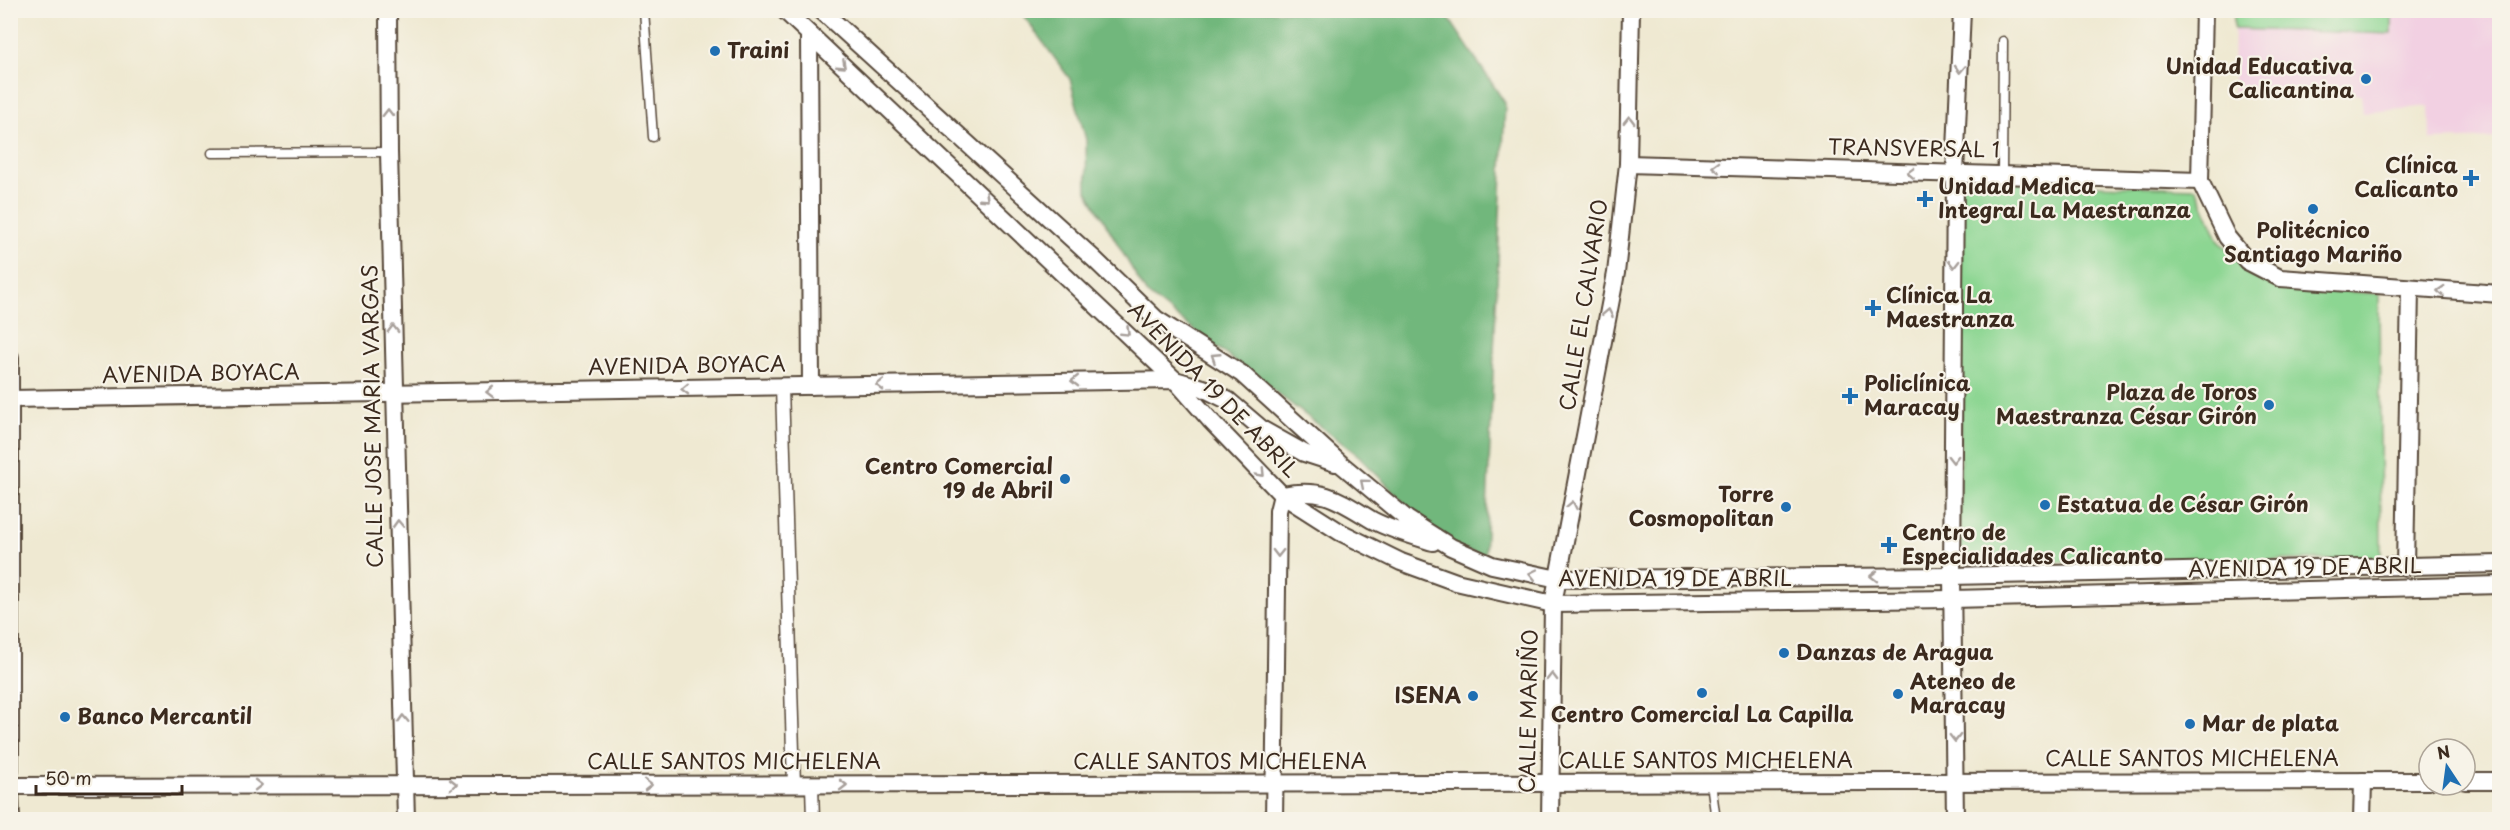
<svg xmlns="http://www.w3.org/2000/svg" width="2510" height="830" font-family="'Playpen Sans',sans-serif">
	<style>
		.built { fill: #f2d0e2 }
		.green { fill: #8cd692; stroke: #648058; stroke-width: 1.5 }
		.forest { fill: #71b77c; stroke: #56704d; stroke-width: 1.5 }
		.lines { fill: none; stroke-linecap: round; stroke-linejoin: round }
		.service-casing { stroke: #564739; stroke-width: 11 }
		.pedestrian-casing { stroke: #564739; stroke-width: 15 }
		.minor-casing { stroke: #564739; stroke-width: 20 }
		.service { stroke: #fff; stroke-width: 8 }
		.pedestrian { stroke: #fff; stroke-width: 12 }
		.minor { stroke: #fff; stroke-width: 16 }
		.oneway { stroke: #a79f9a }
		.poi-dot { fill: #1f6fb2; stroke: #f7f3e8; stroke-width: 2 }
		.labels { text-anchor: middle; stroke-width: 4.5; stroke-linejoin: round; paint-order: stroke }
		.poi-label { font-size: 21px; font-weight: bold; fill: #3b2a1e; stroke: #f7f3e8; text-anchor: start }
		.street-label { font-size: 21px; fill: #3b2a1e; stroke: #f7f3e8 }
	</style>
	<rect width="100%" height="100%" fill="#f7f3e8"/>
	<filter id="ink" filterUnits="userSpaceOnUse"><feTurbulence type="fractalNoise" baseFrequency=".0167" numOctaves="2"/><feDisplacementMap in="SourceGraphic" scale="12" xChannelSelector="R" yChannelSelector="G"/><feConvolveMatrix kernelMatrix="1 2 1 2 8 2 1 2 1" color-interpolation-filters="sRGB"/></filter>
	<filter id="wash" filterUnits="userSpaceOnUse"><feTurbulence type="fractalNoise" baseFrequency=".008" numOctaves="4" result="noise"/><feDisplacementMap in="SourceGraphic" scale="24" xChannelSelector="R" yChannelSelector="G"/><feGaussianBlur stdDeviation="1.35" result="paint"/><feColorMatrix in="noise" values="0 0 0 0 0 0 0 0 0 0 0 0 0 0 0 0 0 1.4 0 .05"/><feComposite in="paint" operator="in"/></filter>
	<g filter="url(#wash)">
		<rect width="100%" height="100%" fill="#efe9d2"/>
		<path class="built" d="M2234 11H2499V138L2430 140 2429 106 2363 113 2361 94 2233 96Z"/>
		<g class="green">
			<path d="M2234 11H2392V34L2234 29Z"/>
			<path d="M1961 181 2196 188 2219 241 2247 269 2281 286 2379 294 2381 559 1960 563Z"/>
		</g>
		<path class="forest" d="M1020 11H1444L1505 103 1485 556 1443 543 1359 456 1146 293 1087 191 1086 140 1070 79Z"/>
	</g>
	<g filter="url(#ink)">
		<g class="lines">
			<defs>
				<g id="service">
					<path d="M644 10 653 137"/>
					<path d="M212 153 389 152"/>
					<path d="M2002 174 2003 41"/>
					<path d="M1711 783 1716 820"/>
				</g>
				<g id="pedestrian">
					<path d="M782 387 794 785"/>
					<path d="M812 785 813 820"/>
				</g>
				<g id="minor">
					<path d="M388 10 389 152 406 820"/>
					<path d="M784 10 1175 380 1210 420 1282 495 1340 532 1401 562 1456 582 1553 604 1953 599 2500 585"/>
					<path d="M821 10 1094 259 1156 319 1242 374 1342 465 1407 519 1451 547 1492 565 1558 579 1952 576 2500 564"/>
					<path d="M2204 10 2200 181 2227 237 2247 261 2280 278 2500 294"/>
					<path d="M809 34 811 386"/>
					<path d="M1628 164 2200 181"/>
					<path d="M10 357V770"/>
					<path d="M10 399 1175 380 1203 388 1229 401 1263 430 1304 453 1335 463"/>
					<path d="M2405 567 2410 289"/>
					<path d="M2465 781H2500"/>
					<path d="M10 786 2429 781"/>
					<path d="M10 789 11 820"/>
					<path d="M1274 820 1278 511 1282 495C1323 487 1339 500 1372 520 1391 530 1413 536 1433 542"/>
					<path d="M1550 820 1553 604 1616 273 1628 164 1631 10"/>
					<path d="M1955 820 1952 576 1955 174 1962 10"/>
					<path d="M2362 820 2363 781"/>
				</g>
			</defs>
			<use href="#service" class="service-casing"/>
			<use href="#pedestrian" class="pedestrian-casing"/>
			<use href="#minor" class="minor-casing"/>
			<use href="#service" class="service"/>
			<use href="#pedestrian" class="pedestrian"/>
			<use href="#minor" class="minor"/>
		</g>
		<defs><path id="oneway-chevron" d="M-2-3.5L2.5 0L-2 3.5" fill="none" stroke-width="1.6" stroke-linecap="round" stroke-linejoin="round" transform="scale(1.5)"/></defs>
		<g class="oneway">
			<use href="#oneway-chevron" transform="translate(842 65) rotate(43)"/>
			<use href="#oneway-chevron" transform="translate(1960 69) rotate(93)"/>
			<use href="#oneway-chevron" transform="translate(388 113) rotate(-90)"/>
			<use href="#oneway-chevron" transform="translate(1629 120) rotate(-89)"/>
			<use href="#oneway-chevron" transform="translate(1716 167) rotate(-178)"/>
			<use href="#oneway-chevron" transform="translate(1911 173) rotate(-178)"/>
			<use href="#oneway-chevron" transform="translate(985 198) rotate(43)"/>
			<use href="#oneway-chevron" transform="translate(1954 264) rotate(90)"/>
			<use href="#oneway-chevron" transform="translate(2441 291) rotate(-177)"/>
			<use href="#oneway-chevron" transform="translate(1608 313) rotate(-79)"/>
			<use href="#oneway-chevron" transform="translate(393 329) rotate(-91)"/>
			<use href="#oneway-chevron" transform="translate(1126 332) rotate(44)"/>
			<use href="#oneway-chevron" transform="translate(1215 357) rotate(-147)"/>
			<use href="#oneway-chevron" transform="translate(1075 381) rotate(179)"/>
			<use href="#oneway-chevron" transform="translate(880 385) rotate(179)"/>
			<use href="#oneway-chevron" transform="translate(685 389) rotate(179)"/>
			<use href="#oneway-chevron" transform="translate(490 392) rotate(179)"/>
			<use href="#oneway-chevron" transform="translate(1953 459) rotate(90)"/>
			<use href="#oneway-chevron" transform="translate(1261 473) rotate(46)"/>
			<use href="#oneway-chevron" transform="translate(1364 483) rotate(-140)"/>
			<use href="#oneway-chevron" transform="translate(1572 505) rotate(-79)"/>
			<use href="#oneway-chevron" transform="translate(398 524) rotate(-92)"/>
			<use href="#oneway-chevron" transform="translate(1278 553) rotate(91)"/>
			<use href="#oneway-chevron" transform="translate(1533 574) rotate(-168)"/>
			<use href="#oneway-chevron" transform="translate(1874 576) rotate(180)"/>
			<use href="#oneway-chevron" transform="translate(1552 677) rotate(-89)"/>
			<use href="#oneway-chevron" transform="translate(403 719) rotate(-92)"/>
			<use href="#oneway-chevron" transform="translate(1955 738) rotate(89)"/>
			<use href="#oneway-chevron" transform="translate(453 784)"/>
			<use href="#oneway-chevron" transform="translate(258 785)"/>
			<use href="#oneway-chevron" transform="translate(648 785)"/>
			<use href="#oneway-chevron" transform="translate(843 785)"/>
		</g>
	</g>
	<g class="poi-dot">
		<circle cx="715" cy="51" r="6"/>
		<circle cx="2366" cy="79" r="6"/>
		<path d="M2468 169h6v6h6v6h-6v6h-6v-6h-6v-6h6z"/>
		<path d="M1922 190h6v6h6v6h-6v6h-6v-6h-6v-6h6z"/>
		<circle cx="2313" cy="209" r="6"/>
		<path d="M1870 299h6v6h6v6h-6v6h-6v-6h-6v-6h6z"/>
		<path d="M1847 387h6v6h6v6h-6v6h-6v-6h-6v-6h6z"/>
		<circle cx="2269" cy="405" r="6"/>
		<circle cx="1065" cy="479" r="6"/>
		<circle cx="2045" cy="505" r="6"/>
		<circle cx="1786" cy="507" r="6"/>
		<path d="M1886 536h6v6h6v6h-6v6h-6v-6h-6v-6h6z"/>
		<circle cx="1784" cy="653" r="6"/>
		<circle cx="1702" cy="693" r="6"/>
		<circle cx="1898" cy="694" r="6"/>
		<circle cx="1473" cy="696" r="6"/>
		<circle cx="65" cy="717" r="6"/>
		<circle cx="2190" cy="724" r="6"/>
	</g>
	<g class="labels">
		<g class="poi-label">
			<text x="727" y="58">Traini</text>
			<text x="2354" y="74" text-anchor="end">Unidad Educativa<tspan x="2354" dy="24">Calicantina</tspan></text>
			<text x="2458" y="173" text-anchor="end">Clínica<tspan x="2458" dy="24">Calicanto</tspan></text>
			<text x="1938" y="194">Unidad Medica<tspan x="1938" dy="24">Integral La Maestranza</tspan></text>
			<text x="2313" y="238" text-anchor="middle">Politécnico<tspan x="2313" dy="24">Santiago Mariño</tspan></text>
			<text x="1886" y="303">Clínica La<tspan x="1886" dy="24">Maestranza</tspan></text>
			<text x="1864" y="391">Policlínica<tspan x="1864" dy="24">Maracay</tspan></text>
			<text x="2257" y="400" text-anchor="end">Plaza de Toros<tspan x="2257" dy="24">Maestranza César Girón</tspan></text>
			<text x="1053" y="474" text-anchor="end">Centro Comercial<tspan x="1053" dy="24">19 de Abril</tspan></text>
			<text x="1774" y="502" text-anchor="end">Torre<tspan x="1774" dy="24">Cosmopolitan</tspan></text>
			<text x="2057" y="512">Estatua de César Girón</text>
			<text x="1902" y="540">Centro de<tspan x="1902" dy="24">Especialidades Calicanto</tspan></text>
			<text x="1796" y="660">Danzas de Aragua</text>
			<text x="1910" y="689">Ateneo de<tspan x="1910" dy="24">Maracay</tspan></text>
			<text x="1461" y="703" text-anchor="end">ISENA</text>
			<text x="1702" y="722" text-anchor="middle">Centro Comercial La Capilla</text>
			<text x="77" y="724">Banco Mercantil</text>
			<text x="2202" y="731">Mar de plata</text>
		</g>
		<g class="street-label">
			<text transform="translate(1914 149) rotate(1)" y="7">TRANSVERSAL 1</text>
			<text transform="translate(1584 305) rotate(-81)" y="7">CALLE EL CALVARIO</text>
			<text transform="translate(687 366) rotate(-1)" y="7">AVENIDA BOYACA</text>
			<text transform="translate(201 374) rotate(-1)" y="7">AVENIDA BOYACA</text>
			<text transform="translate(1213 390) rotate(46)" y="7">AVENIDA 19 DE ABRIL</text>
			<text transform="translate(373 416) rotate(-91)" y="7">CALLE JOSE MARIA VARGAS</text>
			<text transform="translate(2305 568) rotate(-1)" y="7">AVENIDA 19 DE ABRIL</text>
			<text x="1675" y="586">AVENIDA 19 DE ABRIL</text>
			<text transform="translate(1529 711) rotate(-89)" y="7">CALLE MARIÑO</text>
			<text x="2192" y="766">CALLE SANTOS MICHELENA</text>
			<text x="1706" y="768">CALLE SANTOS MICHELENA</text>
			<text x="734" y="769">CALLE SANTOS MICHELENA</text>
			<text x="1220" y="769">CALLE SANTOS MICHELENA</text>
		</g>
	</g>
	<rect width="2510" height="830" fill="none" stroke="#f7f3e8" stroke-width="36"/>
	<g transform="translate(2447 767) rotate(347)"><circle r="28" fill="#f7f3e8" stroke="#aca397" stroke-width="1.5"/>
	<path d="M0-4.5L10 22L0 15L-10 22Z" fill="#1f6fb2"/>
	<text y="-9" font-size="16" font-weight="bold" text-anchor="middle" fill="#3b2a1e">N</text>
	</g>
	<path d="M36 785v9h146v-9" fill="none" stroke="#3b2a1e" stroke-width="3"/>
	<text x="45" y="785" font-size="18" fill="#3b2a1e" stroke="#f7f3e8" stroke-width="4.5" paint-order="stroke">50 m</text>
</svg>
